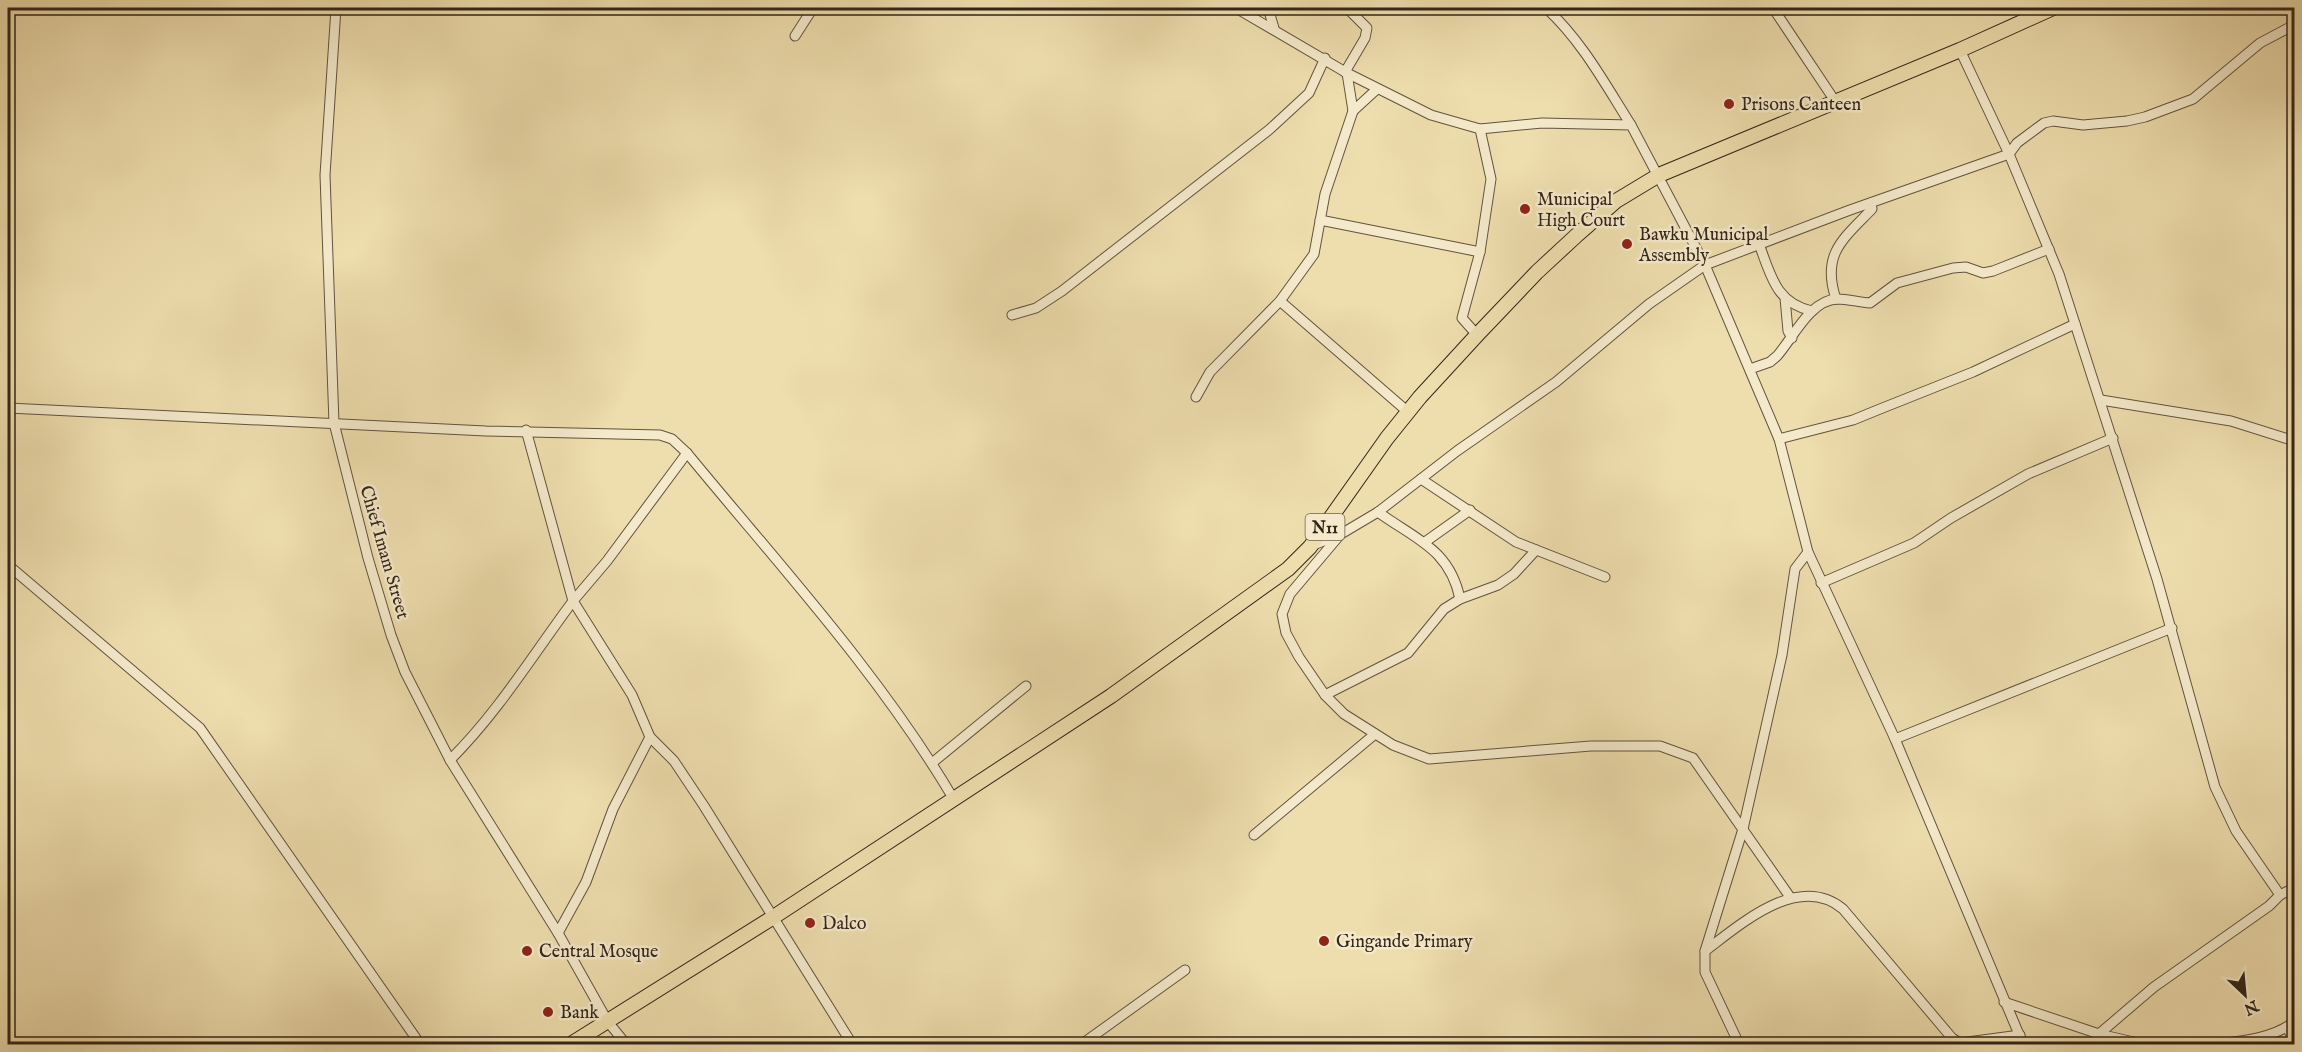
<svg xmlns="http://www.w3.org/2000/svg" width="2302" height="1052" font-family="'IM FELL English',serif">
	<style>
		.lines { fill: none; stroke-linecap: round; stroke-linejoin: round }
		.minor-casing { stroke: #62533e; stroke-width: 11 }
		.highway-casing { stroke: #332519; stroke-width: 16 }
		.minor { stroke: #f4e9ca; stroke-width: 9 }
		.highway { stroke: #eeddad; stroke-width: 14 }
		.poi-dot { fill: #8f2418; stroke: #f4e9ca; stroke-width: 2 }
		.labels { text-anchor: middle; stroke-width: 5; stroke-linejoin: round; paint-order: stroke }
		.shield { fill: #f4e9ca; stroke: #6d604e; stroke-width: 1.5 }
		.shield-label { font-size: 16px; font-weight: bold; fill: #332519 }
		.poi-label { font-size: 18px; fill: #332519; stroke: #f4e9ca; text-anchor: start }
		.street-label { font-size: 18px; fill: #332519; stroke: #f4e9ca }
	</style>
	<rect width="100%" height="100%" fill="#eeddad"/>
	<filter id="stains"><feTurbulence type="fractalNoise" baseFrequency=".00333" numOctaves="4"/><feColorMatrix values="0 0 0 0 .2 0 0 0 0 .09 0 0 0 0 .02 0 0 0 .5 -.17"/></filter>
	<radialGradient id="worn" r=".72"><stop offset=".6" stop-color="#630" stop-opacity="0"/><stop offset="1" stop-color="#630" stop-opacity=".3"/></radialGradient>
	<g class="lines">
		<defs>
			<g id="minor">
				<path d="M336 8 325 175 334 423 368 558 391 635 405 672 450 760 558 933 608 1022 626 1044"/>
				<path d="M1236 8 1347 73 1431 115 1480 129 1542 123 1631 125 1705 265 1649 304 1556 382 1457 451 1378 512 1341 534 1311 546"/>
				<path d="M1268 8 1274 28"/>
				<path d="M1546 8C1582 41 1605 84 1631 125"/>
				<path d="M1773 8 1835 101"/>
				<path d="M795 36 813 8"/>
				<path d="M1960 50 2009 154 2059 274 2157 579 2215 787 2236 831 2280 895"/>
				<path d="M1345 72 1365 38 1367 28 1347 8"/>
				<path d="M1347 73 1353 111 1377 89"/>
				<path d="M1320 220 1480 252"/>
				<path d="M1759 244C1771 276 1776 303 1812 311"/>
				<path d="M1785 298 1788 331 1792 338"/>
				<path d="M1836 299C1821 254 1843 239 1872 209L1871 203"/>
				<path d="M1280 301 1408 412"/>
				<path d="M1012 315 1036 308 1062 291 1270 129 1309 93 1325 58"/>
				<path d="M1477 335 1462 318 1480 252 1491 179 1480 129"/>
				<path d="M1750 369 1770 362 1777 356C1793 338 1810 300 1837 299 1847 299 1859 302 1870 303L1897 283 1953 268 1966 267 1983 273 1993 271 2049 249"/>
				<path d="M1196 397 1210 372 1280 301 1314 254 1325 194 1353 111"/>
				<path d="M2101 400 2231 421 2294 441"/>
				<path d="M8 408 486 431 660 435 672 439 687 453C779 565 879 673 953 798"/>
				<path d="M1779 439 1853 420 1880 409 1973 372 2075 324"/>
				<path d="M1421 479 1516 542 1605 577"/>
				<path d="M1378 512C1415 539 1450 549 1460 599"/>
				<path d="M1339 536 1290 594 1282 614 1286 633 1299 657 1325 695 1344 714 1393 745 1429 759 1591 746H1660L1693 758 1790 897"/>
				<path d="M1425 542 1470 510"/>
				<path d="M8 565 200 728 420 1044"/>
				<path d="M1821 583 1914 543 1951 518 2028 474 2113 438"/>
				<path d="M1325 695 1408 653 1444 609 1460 599 1498 585 1514 574 1536 550"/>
				<path d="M650 737 674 761 704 806 852 1044"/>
				<path d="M1895 739 2172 628"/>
				<path d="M450 760C499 711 532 656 573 601L526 430"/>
				<path d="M932 763 1026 686"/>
				<path d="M1254 835 1375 734"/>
				<path d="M558 933 586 882 613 809 650 737 632 695 573 601 607 561 687 453"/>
				<path d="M1705 951 1743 829 1782 655 1795 569 1808 552"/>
				<path d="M2004 1002 2099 1034 2142 1044"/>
				<path d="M2287 1028 2294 1039"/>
				<path d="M2099 1034 2154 987 2269 906 2280 895 2294 888"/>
				<path d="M1082 1044 1185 970"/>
				<path d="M1739 1044 1705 972V951C1741 924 1799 872 1843 909L1952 1038 1960 1043 2020 1035"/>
				<path d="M2023 1044 1895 739 1808 552 1779 439 1705 265 1850 210 2009 154 2017 143 2044 123 2053 121 2083 125 2127 121 2145 117 2193 99 2260 43 2294 25"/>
				<path d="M2218 1044C2244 1041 2273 1038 2294 1022"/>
			</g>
			<path id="highway" d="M571 1044 772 918 1111 696 1288 569 1310 547 1387 438 1420 397 1477 335 1537 272 1577 235 1616 201 1659 175 1960 50 2053 8"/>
		</defs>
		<use href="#minor" class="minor-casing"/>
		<use href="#highway" class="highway-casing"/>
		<use href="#minor" class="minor"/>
		<use href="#highway" class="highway"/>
	</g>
	<g class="poi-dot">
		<circle cx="1729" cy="104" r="6"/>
		<circle cx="1525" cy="209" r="6"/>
		<circle cx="1627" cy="244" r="6"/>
		<circle cx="810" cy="923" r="6"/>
		<circle cx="1324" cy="941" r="6"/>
		<circle cx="527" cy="951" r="6"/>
		<circle cx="548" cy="1012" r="6"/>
	</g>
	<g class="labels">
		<rect class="shield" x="1305.5" y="514" width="39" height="26" rx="4.5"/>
		<g class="shield-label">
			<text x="1325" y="533">N11</text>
		</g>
		<g class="poi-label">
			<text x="1741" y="110">Prisons Canteen</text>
			<text x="1537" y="205">Municipal<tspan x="1537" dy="21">High Court</tspan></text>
			<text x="1639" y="240">Bawku Municipal<tspan x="1639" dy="21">Assembly</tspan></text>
			<text x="822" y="929">Dalco</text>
			<text x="1336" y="947">Gingande Primary</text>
			<text x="539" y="957">Central Mosque</text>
			<text x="560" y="1018">Bank</text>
		</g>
		<g class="street-label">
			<text transform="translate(385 552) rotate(74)" y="6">Chief Imam Street</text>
		</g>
	</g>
	<rect width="2302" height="1052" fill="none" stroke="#eeddad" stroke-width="30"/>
	<rect x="9" y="9" width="2284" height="1034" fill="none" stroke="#332519" stroke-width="3"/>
	<rect x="15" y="15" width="2272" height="1022" fill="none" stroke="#332519" stroke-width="1.5"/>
	<g transform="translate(2245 995) rotate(154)" stroke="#f4e9ca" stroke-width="4.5" paint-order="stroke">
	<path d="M0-4.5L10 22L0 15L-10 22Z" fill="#332519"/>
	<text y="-9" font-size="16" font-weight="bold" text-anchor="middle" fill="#332519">N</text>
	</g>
	<rect width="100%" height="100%" filter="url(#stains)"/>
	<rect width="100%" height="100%" fill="url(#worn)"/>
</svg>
